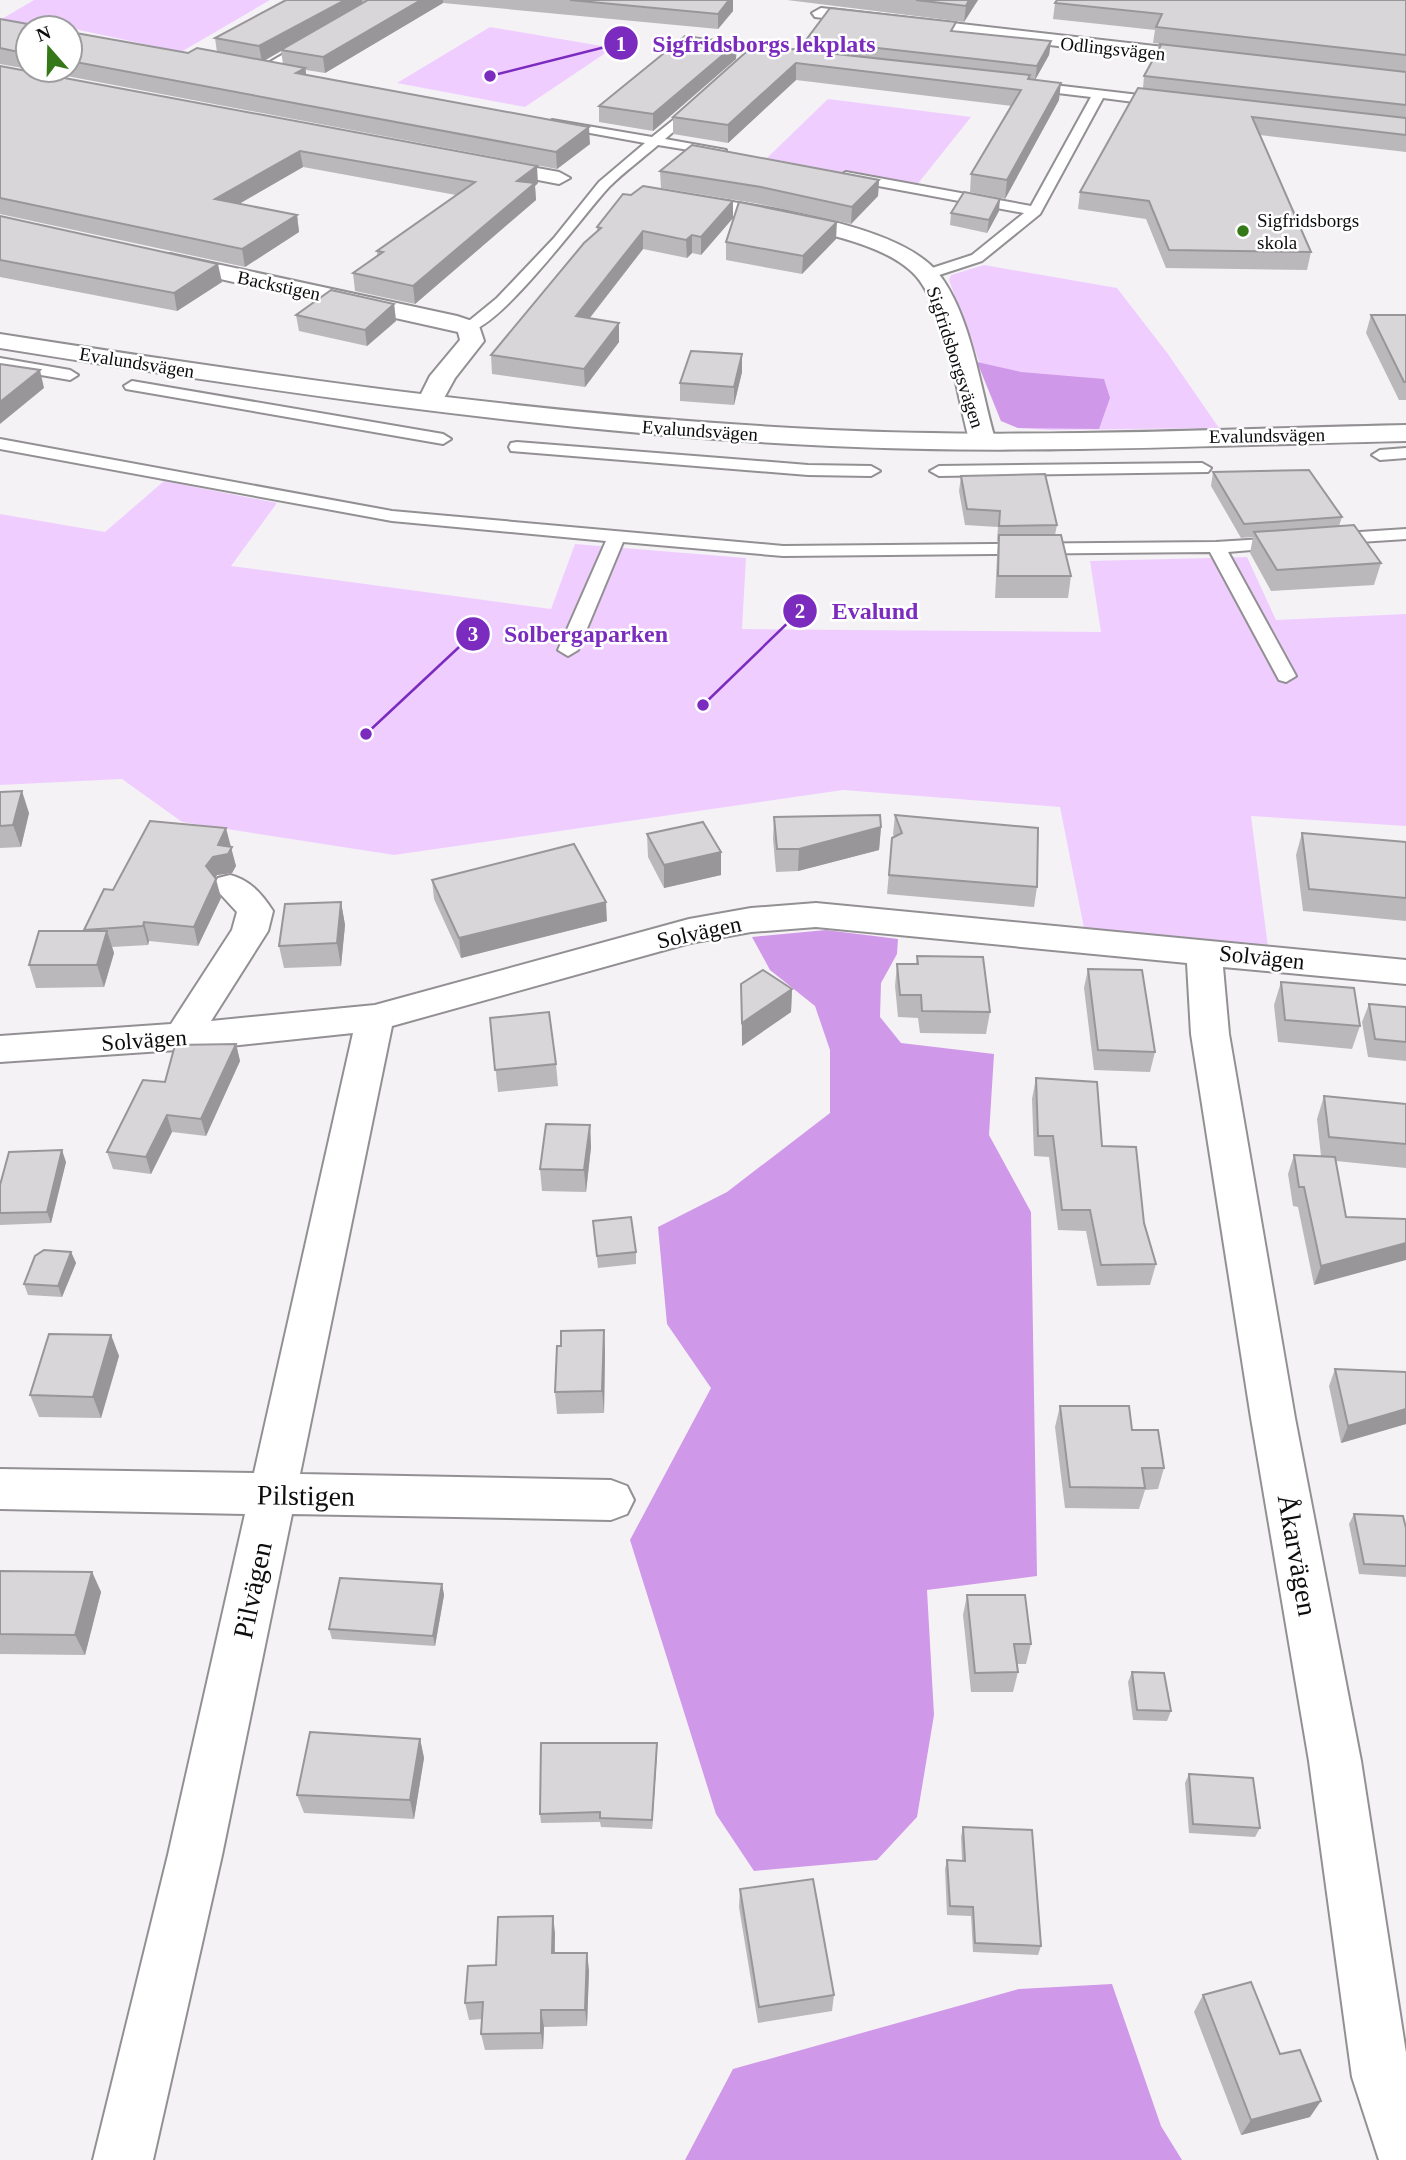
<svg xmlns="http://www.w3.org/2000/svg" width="1406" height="2160" font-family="'Times New Roman',serif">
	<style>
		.green { fill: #efceff }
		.forest { fill: #d098e9 }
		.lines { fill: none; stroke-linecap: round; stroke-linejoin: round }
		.lane-casing { stroke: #939094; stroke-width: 4 }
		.street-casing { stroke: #939094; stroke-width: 4 }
		.secondary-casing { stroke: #939094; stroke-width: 4 }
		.lane { fill: #fff; fill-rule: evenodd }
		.street { fill: #fff; fill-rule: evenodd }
		.secondary { fill: #fff; fill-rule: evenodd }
		.wall { fill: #bbb8bb; fill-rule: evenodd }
		.shaded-wall { fill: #989699 }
		.building { fill: #d9d6da; stroke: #989699; stroke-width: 2 }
		.poi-dot { fill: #357818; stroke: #fff; stroke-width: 2.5 }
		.labels { text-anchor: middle; stroke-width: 5; stroke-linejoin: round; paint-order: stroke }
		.far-street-label { font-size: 19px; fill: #0d0c0e; stroke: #fff }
		.far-poi-label { font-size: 19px; fill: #0d0c0e; stroke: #fff; text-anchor: start }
		.street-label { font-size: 23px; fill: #0d0c0e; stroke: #fff }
		.near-street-label { font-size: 28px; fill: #0d0c0e; stroke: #fff }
		.leader { fill: none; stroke: #7b2cbf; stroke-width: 2.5 }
		.callout-dot { fill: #7b2cbf; stroke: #fff; stroke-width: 2.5 }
		.mark-label { font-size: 21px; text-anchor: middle; font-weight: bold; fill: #fff }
		.callout-label { font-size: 24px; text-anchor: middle; font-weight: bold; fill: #7b2cbf; stroke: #fff; stroke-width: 5; stroke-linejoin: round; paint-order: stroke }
	</style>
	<rect width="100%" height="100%" fill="#f5f2f6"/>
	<g class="green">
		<path d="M34 0H270L181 52 70 28 0 20Z"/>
		<path d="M490 27 613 48 525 107 397 83Z"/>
		<path d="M828 99 971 117 916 186 767 158Z"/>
		<path d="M984 265 1117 288 1168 354 1219 428 1050 430 1018 428 1001 421 949 280 951 275Z"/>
		<path d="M164 481 277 503 231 566 551 609 575 544 746 558 742 629 1101 632 1090 561 1247 557 1276 620 1406 614V826L1251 816 1268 947 1084 928 1060 807 843 790 394 855 182 822 122 779 0 785V514L105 532Z"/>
	</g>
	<g class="forest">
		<path d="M977 362 1021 372 1104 379 1110 398 1099 429 1018 428 1001 421Z"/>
		<path d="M826 930 898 939 897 954 881 983 880 1017 901 1043 994 1054 989 1135 1031 1212 1037 1576 927 1590 934 1715 917 1817 877 1860 754 1871 716 1814 630 1540 711 1388 667 1324 658 1227 727 1192 830 1113V1050L815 1006 770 970 752 937Z"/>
		<path d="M1112 1984 1161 2126 1182 2160H685L733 2069 1019 1989Z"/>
	</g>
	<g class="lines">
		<defs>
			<g id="lane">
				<path d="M311 38 317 42 315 45 268 72 258 69Z"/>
				<path d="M1028 82 1165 98 1171 102 1165 106 1103 98 1040 214 982 261 933 277H923V271L972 255 1024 213 846 180 839 176 846 172 1031 206 1091 97 1024 89 1022 86Z"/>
				<path d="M698 100 704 104 702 107 665 139 726 150V156L658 145C642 159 624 172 609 187 586 211 493 339 464 331V325L497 298 554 238 599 182 645 143 557 127 552 126V120L652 137Z"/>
				<path d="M0 358 70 370 78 375 70 380 0 368Z"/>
				<path d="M132 381 443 434 451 439 443 444 126 389 124 386Z"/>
				<path d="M0 439 392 511 783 546 1216 542 1282 538 1291 543 1288 547 1228 552 1296 676 1286 682 1279 680 1210 552 783 556 623 542 578 650 568 656 558 650 606 541 392 521 0 449Z"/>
				<path d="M517 442 808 465 871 466 880 471 871 476 808 475 511 451 509 447 511 443Z"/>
				<path d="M1406 448V458L1380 460 1372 455 1380 450Z"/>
				<path d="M1202 463 1211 468 1208 472 939 476 930 471 939 466Z"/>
				<path d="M1406 529V539L1329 544 1320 539 1329 534Z"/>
			</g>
			<g id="street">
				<path d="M821 8 1208 52 1217 58 1208 64 815 17 812 13Z"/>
				<path d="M488 159 559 172 570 178 559 184 481 169 477 165 481 161Z"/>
				<path d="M681 194C746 205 897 221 938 273 971 314 980 388 995 439L991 445H973L969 439C956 392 948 321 920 281 882 228 735 221 673 206L670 201 673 196Z"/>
				<path d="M170 254 457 316 478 323 484 341 455 378 438 409H420L416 404 430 376 460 340 458 332 162 266 159 261Z"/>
				<path d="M230 875C250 880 262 894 273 911L268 931 211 1021 375 1005 689 919 751 908 816 903 1406 960V984L1223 967 1229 1034 1295 1418 1361 1761 1406 2053V2160H1379L1352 2077 1309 1761 1251 1418 1191 1034 1187 963 816 927 751 932 690 943 392 1026 300 1474 611 1480 627 1486 634 1500 627 1514 611 1520 292 1514 222 1855 153 2160H93L168 1855 245 1514 0 1509V1469L254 1473 353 1033 221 1047 0 1062V1036L171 1024 232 930 237 912 213 886 218 878Z"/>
			</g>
			<path id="secondary" d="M0 334C276 377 552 417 831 430 1023 439 1215 429 1406 425V441C1215 445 1023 455 831 446 552 433 276 392 0 348Z"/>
		</defs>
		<use href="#lane" class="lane-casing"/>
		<use href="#street" class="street-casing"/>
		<use href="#secondary" class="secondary-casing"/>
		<use href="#lane" class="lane"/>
		<use href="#street" class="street"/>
		<use href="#secondary" class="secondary"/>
	</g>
	<g class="wall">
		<path d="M286 0H733V11L718 29 443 3 325 73 306 70V75L590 144 557 169 35 70H70V32L188 53 217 52 215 38ZM281 51 283 64 265 60Z"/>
		<path d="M787 0H978L964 22Z"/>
		<path d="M1406 0V152L1260 135 1311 252 1307 270 1166 268 1146 219 1078 209 1080 192 1143 88 1144 76 1158 52 1159 44 1189 47 1153 43 1155 30 1053 19 1055 3Z"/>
		<path d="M0 19 28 28V69L0 64Z"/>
		<path d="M955 31 1051 41 1049 55 1035 80 1059 100 1005 199 970 192 971 174 1012 106 796 80 728 143 673 134V117L806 50V40Z"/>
		<path d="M737 43 736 59 653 131 599 122V106Z"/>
		<path d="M0 66 538 183 535 186 536 200 415 304 355 291 353 273 377 256V251L456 195 303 167 239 204 297 215 299 232 245 267 0 214Z"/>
		<path d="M660 171 879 180 878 196 851 224 760 204 661 188Z"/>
		<path d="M733 201V218L701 255 692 253 687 258 643 249 590 318 619 323V342L585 387 492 374 491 355 597 231V227Z"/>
		<path d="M999 211 987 233 950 225 951 213Z"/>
		<path d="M0 216 222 282 177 311 0 277Z"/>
		<path d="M836 239 802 274 726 260V242Z"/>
		<path d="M394 304 396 321 367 346 299 331 296 315Z"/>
		<path d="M1371 315H1406V400H1399L1366 333Z"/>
		<path d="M742 354V372L734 405 680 401V383Z"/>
		<path d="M1213 472 1342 517 1339 526 1381 563 1374 585 1271 591 1250 553 1253 537 1241 538 1211 486Z"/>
		<path d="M961 476 1057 525 1055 535 1071 576 1068 598H995L997 557 998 541H997L998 527 965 525 959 491Z"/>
		<path d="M0 792 29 813 21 847 0 848Z"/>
		<path d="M895 815 1037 887 1034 907 887 894 892 838 894 837 893 834Z"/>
		<path d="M774 817 881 827 879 850 798 871 776 872 773 839Z"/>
		<path d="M1302 833 1406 842V921L1303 911 1296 855Z"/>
		<path d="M647 834 721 852V875L664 888 648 857Z"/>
		<path d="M230 847 236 866 232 873 217 875 215 878 221 898 198 946 149 941 148 945 112 947 114 953 104 987 36 988 29 965 84 931V930L113 890Z"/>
		<path d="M432 880 607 921 461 958 434 899Z"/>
		<path d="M341 902 345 925 341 966 284 968 279 946Z"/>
		<path d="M917 956 990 1012 986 1034 920 1033 918 1018 898 1017 895 986 897 964H916Z"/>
		<path d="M1088 969 1155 1052 1150 1072 1094 1070 1084 988Z"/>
		<path d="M1281 982 1360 1026 1352 1049 1278 1042 1274 1005Z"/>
		<path d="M741 984 792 989 791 1012 742 1046Z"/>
		<path d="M1369 1004 1406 1007V1061L1368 1057 1362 1022Z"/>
		<path d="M490 1018 556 1064 558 1086 498 1092Z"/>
		<path d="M236 1044 240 1061 206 1136 172 1132 151 1174 113 1169 107 1152 165 1082Z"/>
		<path d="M1036 1078 1102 1146 1144 1223 1156 1264 1150 1285 1097 1286 1086 1231 1058 1230 1049 1157 1034 1156 1032 1099Z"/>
		<path d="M1324 1096 1406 1104V1168L1336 1161 1346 1217 1314 1285 1298 1207 1293 1206 1288 1174 1294 1155 1321 1156 1317 1119Z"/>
		<path d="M590 1125 591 1147 586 1192 542 1191 540 1169Z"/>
		<path d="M66 1162 51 1223 0 1225V1185Z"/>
		<path d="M593 1221 636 1252V1264L598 1268Z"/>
		<path d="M71 1252 76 1263 62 1297 28 1295 24 1284Z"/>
		<path d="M604 1330 605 1352 604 1413 557 1414 555 1392 561 1346Z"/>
		<path d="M111 1335 119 1356 101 1418 39 1417 30 1395Z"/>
		<path d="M1335 1369 1406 1372V1424L1341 1443 1329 1386Z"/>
		<path d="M1060 1406 1132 1430 1164 1468 1158 1489 1145 1490 1139 1509 1065 1508 1055 1427Z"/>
		<path d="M1354 1514 1406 1528V1577L1359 1574 1349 1524Z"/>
		<path d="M0 1571 92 1572 101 1592 85 1655 0 1654Z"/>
		<path d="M442 1584 444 1595 435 1646 332 1639 329 1629Z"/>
		<path d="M967 1595 1031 1644 1026 1664H1017L1018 1672 1013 1692H971L963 1615Z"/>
		<path d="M1132 1672 1171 1711 1167 1721 1133 1720 1128 1682Z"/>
		<path d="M420 1739 424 1758 414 1819 304 1813 297 1795Z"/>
		<path d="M657 1743 652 1829 601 1827 600 1822 541 1823 540 1814Z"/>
		<path d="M1189 1774 1260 1828 1255 1837 1189 1833 1185 1783Z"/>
		<path d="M963 1827 1041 1946 1038 1955 973 1952 971 1916 947 1915 945 1869 947 1860 962 1861 961 1837Z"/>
		<path d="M740 1889 834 1995 832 2011 758 2023 739 1907Z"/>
		<path d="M555 1933V1953L589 1970 587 2026 544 2027 543 2049 485 2050 481 2034 482 2019 469 2020 465 2003 496 1965Z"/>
		<path d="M1203 1995 1280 2054 1310 2117 1241 2135 1194 2012Z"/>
	</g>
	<g class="shaded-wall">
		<path d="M345 0H362L363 7 281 50V51L262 62 259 46Z"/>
		<path d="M421 0H443V3L325 73 323 57Z"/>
		<path d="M729 0H733V11L718 29V14Z"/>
		<path d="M969 0H978L964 22 966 6Z"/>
		<path d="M1051 41 1049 55 1035 80 1037 66Z"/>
		<path d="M737 43 736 59 653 131V114Z"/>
		<path d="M796 63V80L728 143V125Z"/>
		<path d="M305 68 308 84 296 73Z"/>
		<path d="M1061 83 1059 100 1005 199 1007 180Z"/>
		<path d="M589 127 590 144 557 169 556 152Z"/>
		<path d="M300 151 303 167 218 216 215 199Z"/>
		<path d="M537 166 538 183 535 186 536 200 415 304 413 286 517 181Z"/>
		<path d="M879 180 878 196 851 224 852 207Z"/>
		<path d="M1000 199 999 211 987 233 989 220Z"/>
		<path d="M733 201V218L701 255V237Z"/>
		<path d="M297 215 299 232 245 267 242 249Z"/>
		<path d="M837 222 836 239 802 274 803 256Z"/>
		<path d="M643 231V249L577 334 576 316Z"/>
		<path d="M692 235V253L687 258 686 240Z"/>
		<path d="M218 264 222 282 177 311 174 293Z"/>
		<path d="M394 304 396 321 367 346 365 330Z"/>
		<path d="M619 323V342L585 387 584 369Z"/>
		<path d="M742 354V372L734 405V387Z"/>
		<path d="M40 370 44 388 0 424V402Z"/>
		<path d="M22 791 29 813 21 847 13 825Z"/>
		<path d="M881 827 879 850 798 871 799 849Z"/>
		<path d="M226 828 236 866 232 873 217 875 211 885 206 866Z"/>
		<path d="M721 852V875L664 888V865Z"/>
		<path d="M216 879 221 898 198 946 194 927Z"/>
		<path d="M341 902 345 925 341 966 337 943Z"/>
		<path d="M606 902 607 921 461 958 459 938Z"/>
		<path d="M144 922 149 941 148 945 143 926Z"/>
		<path d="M107 931 114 953 104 987 97 965Z"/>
		<path d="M792 989 791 1012 742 1046V1023Z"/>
		<path d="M236 1044 240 1061 206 1136 201 1119Z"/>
		<path d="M167 1115 172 1132 151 1174 146 1157Z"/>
		<path d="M590 1125 591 1147 586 1192 584 1170Z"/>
		<path d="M62 1150 66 1162 51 1223 47 1212Z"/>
		<path d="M1406 1243V1260L1314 1285 1321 1266Z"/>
		<path d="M71 1252 76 1263 62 1297 58 1286Z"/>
		<path d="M604 1330 605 1352 604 1413 602 1391Z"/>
		<path d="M111 1335 119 1356 101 1418 93 1397Z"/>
		<path d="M1406 1409V1424L1341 1443 1348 1426Z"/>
		<path d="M92 1572 101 1592 85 1655 75 1635Z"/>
		<path d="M442 1584 444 1595 435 1646 433 1636Z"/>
		<path d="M420 1739 424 1758 414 1819 410 1800Z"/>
		<path d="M657 1743V1753L652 1829V1820Z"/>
		<path d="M553 1916 555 1933 554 1970 552 1953Z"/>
		<path d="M587 1953 589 1970 587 2026 585 2010Z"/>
		<path d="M541 2010 544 2027 543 2049 541 2033Z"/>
		<path d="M1321 2101 1310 2117 1241 2135 1251 2120Z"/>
	</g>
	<g class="building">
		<path d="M286 0H345L259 46 215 38Z"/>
		<path d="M368 0H421L323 57 281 50Z"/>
		<path d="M570 0H729L718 14Z"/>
		<path d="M916 0H969L966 6Z"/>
		<path d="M1057 0H1406V55L1156 27 1162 14 1055 3Z"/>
		<path d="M830 8 956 22 951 31 1051 41 1037 66 806 40Z"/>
		<path d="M0 19 50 28H28V54L0 48Z"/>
		<path d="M70 32 188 53 197 48 305 68 296 73 589 127 556 152 70 61Z"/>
		<path d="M685 36 737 43 653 114 599 106Z"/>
		<path d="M1159 44 1406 72V105L1144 76 1161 45Z"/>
		<path d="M754 45 1030 75 1028 79 1061 83 1007 180 971 174 1021 90 796 63 728 125 673 117Z"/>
		<path d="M0 66 537 166 517 181 535 183 413 286 353 273 383 252 377 251 475 182 300 151 215 199 297 215 242 249 0 198Z"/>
		<path d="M1138 88 1406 118V135L1252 117 1311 252 1169 250 1149 201 1080 192Z"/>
		<path d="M692 145 879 180 852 207 761 187 660 171Z"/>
		<path d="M643 186 733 201 701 237 692 235 686 240 643 231 576 316 619 323 584 369 491 355 584 243 601 228 597 227 623 194 631 195Z"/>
		<path d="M964 192 1000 199 989 220 951 213Z"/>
		<path d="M739 202 837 222 803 256 726 242Z"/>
		<path d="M0 216 218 264 174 293 0 260Z"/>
		<path d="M331 290 394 304 365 330 296 315Z"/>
		<path d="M1371 315H1406V382H1404Z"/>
		<path d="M691 351 742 354 734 387 680 383Z"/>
		<path d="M0 364 40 370 0 402Z"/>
		<path d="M1309 470 1342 517 1244 524 1213 472Z"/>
		<path d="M1045 474 1057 525 999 526 1000 511 967 509 961 476Z"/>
		<path d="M1354 525 1381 563 1277 570 1254 532Z"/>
		<path d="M999 535H1061L1071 576H998Z"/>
		<path d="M22 791 13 825 0 826V792Z"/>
		<path d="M880 815 881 827 799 849H777L774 817Z"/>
		<path d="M895 815 1038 828 1037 887 889 875 892 838 902 833Z"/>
		<path d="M150 821 226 828 218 845 232 847 228 854 213 857 206 866 216 879 194 927 144 922 143 926 84 930 104 889 113 890Z"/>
		<path d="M703 822 721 852 664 865 647 834Z"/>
		<path d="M1302 833 1406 842V898L1309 889Z"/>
		<path d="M574 844 606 902 459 938 432 880Z"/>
		<path d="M341 902 337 943 279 946 285 904Z"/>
		<path d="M39 931H107L97 965H29Z"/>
		<path d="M917 956 983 957 990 1012 922 1011 921 995H900L897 964H918Z"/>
		<path d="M1088 969 1142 970 1155 1052 1098 1050Z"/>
		<path d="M763 970 792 989 742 1023 741 984Z"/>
		<path d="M1281 982 1354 988 1360 1026 1285 1020Z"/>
		<path d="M1369 1004 1406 1007V1042L1375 1039Z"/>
		<path d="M549 1012 556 1064 495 1070 490 1018Z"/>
		<path d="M236 1044 201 1119 167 1115 146 1157 107 1152 143 1080 165 1082 175 1045Z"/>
		<path d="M1036 1078 1097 1082 1102 1146 1136 1147 1144 1223 1156 1264 1101 1265 1090 1210H1062L1053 1136H1038Z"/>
		<path d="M1324 1096 1406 1104V1144L1329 1137Z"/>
		<path d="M546 1124 590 1125 584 1170 540 1169Z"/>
		<path d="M62 1150 47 1212 0 1213V1185L9 1152Z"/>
		<path d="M1294 1155 1335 1157 1346 1217 1406 1219V1243L1321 1266 1304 1187H1299Z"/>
		<path d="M631 1217 636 1252 597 1256 593 1221Z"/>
		<path d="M44 1250 71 1252 58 1286 24 1284 35 1256Z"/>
		<path d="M604 1330 602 1391 555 1392 557 1346H561V1331Z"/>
		<path d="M49 1334 111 1335 93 1397 30 1395Z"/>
		<path d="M1335 1369 1406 1372V1409L1348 1426Z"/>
		<path d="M1060 1406H1129L1132 1430H1158L1164 1468H1142L1145 1488 1070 1487Z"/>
		<path d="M1354 1514 1403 1516 1406 1528V1566L1364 1564Z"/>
		<path d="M0 1571 92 1572 75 1635 0 1634Z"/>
		<path d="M340 1578 442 1584 433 1636 329 1629Z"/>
		<path d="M967 1595H1025L1031 1644H1014L1018 1672 975 1673Z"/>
		<path d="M1132 1672 1164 1673 1171 1711 1137 1710Z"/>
		<path d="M310 1732 420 1739 410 1800 297 1795Z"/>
		<path d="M541 1743H657L652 1820 600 1818V1812L540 1814Z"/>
		<path d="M1189 1774 1253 1778 1260 1828 1193 1824Z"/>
		<path d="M963 1827 1032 1830 1041 1946 975 1943 973 1907 950 1906 947 1860 965 1861Z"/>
		<path d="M813 1879 834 1995 759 2007 740 1889Z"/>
		<path d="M553 1916 552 1953H587L585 2010H541V2033L481 2034 483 2002 465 2003 468 1966 496 1965 498 1917Z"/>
		<path d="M1251 1982 1280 2054 1300 2050 1321 2101 1251 2120 1203 1995Z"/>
	</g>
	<circle class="poi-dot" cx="1243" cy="231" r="7"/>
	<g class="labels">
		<g class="far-street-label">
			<text transform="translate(1113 48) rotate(6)" y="7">Odlingsvägen</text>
			<text transform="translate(279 285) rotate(12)" y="7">Backstigen</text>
			<text transform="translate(956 357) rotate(72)" y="7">Sigfridsborgsvägen</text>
			<text transform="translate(137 362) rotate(9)" y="7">Evalundsvägen</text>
			<text transform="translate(700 430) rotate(4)" y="7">Evalundsvägen</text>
			<text transform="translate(1267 435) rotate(-1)" y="7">Evalundsvägen</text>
		</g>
		<g class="far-poi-label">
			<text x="1257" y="227">Sigfridsborgs<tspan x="1257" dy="22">skola</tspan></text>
		</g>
		<g class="street-label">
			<text transform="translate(699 932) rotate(-12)" y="8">Solvägen</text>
			<text transform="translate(1262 957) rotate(6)" y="8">Solvägen</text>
			<text transform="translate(144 1040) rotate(-4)" y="8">Solvägen</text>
		</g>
		<g class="near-street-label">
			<text transform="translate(306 1495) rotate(1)" y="10">Pilstigen</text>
			<text transform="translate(1298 1555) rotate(80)" y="10">Åkarvägen</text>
			<text transform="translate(252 1590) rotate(-78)" y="10">Pilvägen</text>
		</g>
	</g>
	<path class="leader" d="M490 76L621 43M703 705L800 611M366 734L473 634"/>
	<g class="callout-dot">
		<circle cx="490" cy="76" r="7"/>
		<circle cx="703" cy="705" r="7"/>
		<circle cx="366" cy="734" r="7"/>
		<circle cx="621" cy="43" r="18"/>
		<circle cx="800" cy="611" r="18"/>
		<circle cx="473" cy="634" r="18"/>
	</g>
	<g class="mark-label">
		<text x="621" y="51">1</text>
		<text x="800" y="618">2</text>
		<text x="473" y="641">3</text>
	</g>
	<g class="callout-label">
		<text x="764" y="52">Sigfridsborgs lekplats</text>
		<text x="875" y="619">Evalund</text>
		<text x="586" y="642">Solbergaparken</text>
	</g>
	<g transform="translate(49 49) rotate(340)"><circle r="33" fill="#ffffff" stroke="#9e9e9f" stroke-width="2"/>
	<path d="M0-5L12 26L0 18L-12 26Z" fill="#357818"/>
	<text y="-10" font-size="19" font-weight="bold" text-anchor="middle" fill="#0d0c0e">N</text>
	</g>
</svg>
